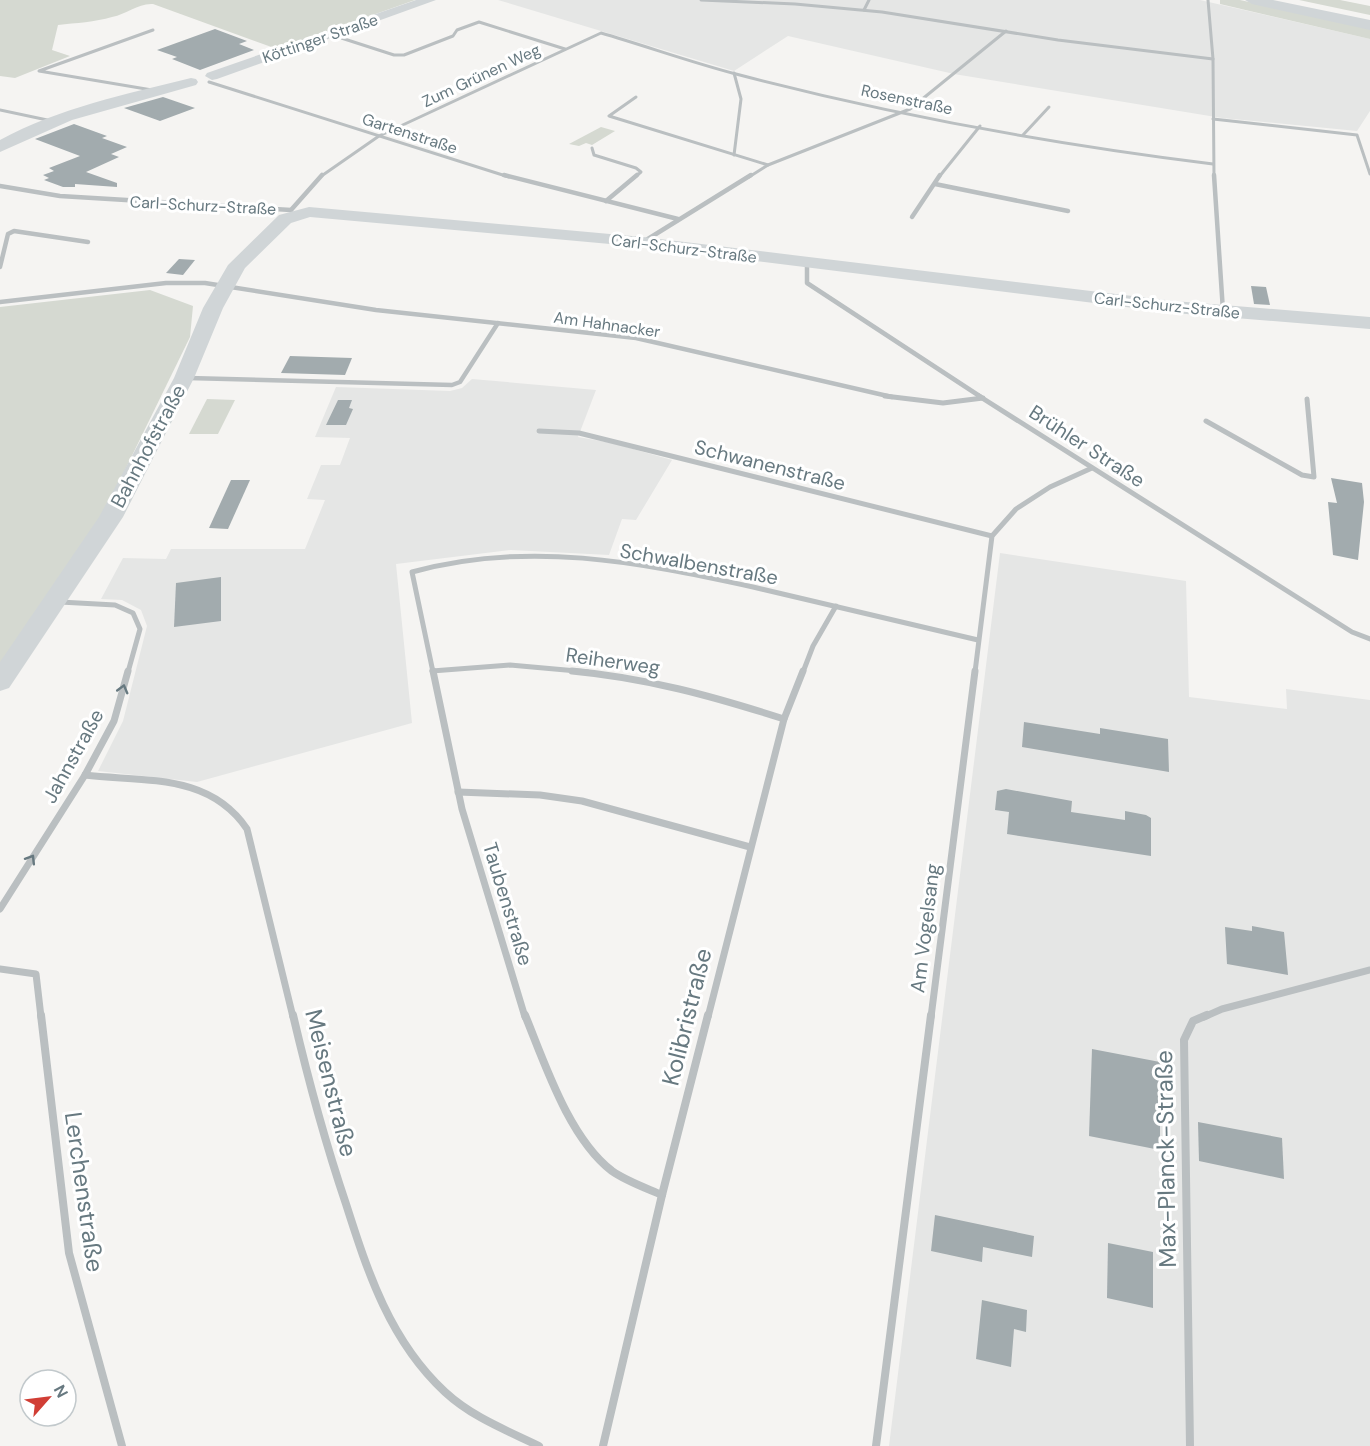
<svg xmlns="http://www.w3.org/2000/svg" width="1370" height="1446" font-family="'DM Sans',sans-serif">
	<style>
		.built { fill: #e5e6e5 }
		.green { fill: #d5d9d1 }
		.building { fill: #a2abae }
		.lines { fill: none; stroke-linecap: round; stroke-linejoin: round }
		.street-far4 { stroke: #babfc1; stroke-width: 3 }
		.street-far3 { stroke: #babfc1; stroke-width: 4.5 }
		.street-far2 { stroke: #babfc1; stroke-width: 5 }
		.street-far1 { stroke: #babfc1; stroke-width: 7 }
		.street { stroke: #babfc1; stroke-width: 8 }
		.secondary { fill: #d0d5d7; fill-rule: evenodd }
		.primary { fill: #d0d5d7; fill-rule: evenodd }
		.oneway { stroke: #677980 }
		.labels { text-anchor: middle; stroke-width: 6; stroke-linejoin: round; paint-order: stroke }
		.far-street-label { font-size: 16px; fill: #677980; stroke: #fff }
		.street-label { font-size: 20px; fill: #677980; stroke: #fff }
		.near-street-label { font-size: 24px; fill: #677980; stroke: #fff }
	</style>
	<rect width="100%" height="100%" fill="#f5f4f2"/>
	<g class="built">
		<path d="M498 0H1200L1370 39V111L1357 131 1222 118 954 74 788 36 734 71Z"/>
		<path d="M472 379 596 390 578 437 612 443 672 460 636 520 622 519 609 555 511 550 396 564 412 723 197 782 98 771 123 721 147 626 141 610 122 600 101 599 123 558 166 559 171 549H305L325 500 307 499 321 465H340L350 438 315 437 336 387 450 391 462 388Z"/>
		<path d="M1000 553 1186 581 1189 697 1287 709 1286 689 1370 700V1446H889Z"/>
	</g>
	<g class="green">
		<path d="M0 0H415L277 49 153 4C138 3 127 14 112 17 95 22 76 23 58 25L52 50 70 56 15 78 0 76Z"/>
		<path d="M1220 0H1240L1370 28V39L1220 4Z"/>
		<path d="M1299 0H1340L1370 6V15Z"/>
		<path d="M601 127 615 131 592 145 586 143 579 146 569 144Z"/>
		<path d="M150 290 193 306 190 337 101 519 0 664V307Z"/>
		<path d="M207 399 235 400 218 434H189Z"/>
	</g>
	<g class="building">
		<path d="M215 29 247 41 239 44 254 50 200 70 172 59 177 57 157 50Z"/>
		<path d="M163 97 195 108 160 121 124 108Z"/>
		<path d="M74 124 107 136 102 138 127 147 111 154 119 157 86 172 117 183V187L75 184V187H63L44 180 49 178 43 175 54 171 49 168 80 156 35 139Z"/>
		<path d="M179 259 195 260 183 275 166 273Z"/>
		<path d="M1251 286 1266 287 1270 305 1254 304Z"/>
		<path d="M290 356 352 358 345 375 281 373Z"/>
		<path d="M338 400H352L349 408 353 409 346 425H326Z"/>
		<path d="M1331 478 1362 483 1364 502 1358 560 1333 555 1328 502 1337 503Z"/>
		<path d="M231 480H250L228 529 209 528Z"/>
		<path d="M221 577V621L174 627 176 583Z"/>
		<path d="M1024 722 1100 734V728L1168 739 1169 772 1022 747Z"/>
		<path d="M1006 789 1072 801 1071 812 1125 820V811L1146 815 1151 818V856L1007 834 1009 812 995 810 997 791Z"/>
		<path d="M1252 926 1284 932 1288 975 1227 964 1225 927 1252 931Z"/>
		<path d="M1092 1049 1160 1062V1150L1089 1136Z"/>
		<path d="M1198 1122 1282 1138 1284 1179 1199 1161Z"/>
		<path d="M935 1215 1034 1236 1032 1257 983 1247 982 1262 931 1251Z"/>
		<path d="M1108 1243 1153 1252V1308L1107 1298Z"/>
		<path d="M982 1300 1027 1310 1026 1332 1014 1329 1011 1367 976 1359Z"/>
	</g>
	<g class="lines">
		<g class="street-far4">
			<path d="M701 0 795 4 882 12 1058 40 1213 59"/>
			<path d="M1208 0 1213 59 1214 177"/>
			<path d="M864 10 869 0"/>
			<path d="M332 35 394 55H404L453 36 457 30 479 22 565 49"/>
			<path d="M734 73 741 99 734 155"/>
			<path d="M209 82 509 177"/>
			<path d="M152 90 39 71 153 30"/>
			<path d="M636 97 609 116 768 165"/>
			<path d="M0 110 52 121"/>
			<path d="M1213 119 1357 135 1370 174"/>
			<path d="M1023 135 1049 107"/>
			<path d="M592 148 594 155 636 168 641 172 635 177"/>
			<path d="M320 177 379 136 601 33C646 46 690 62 736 74 892 115 1052 144 1213 164"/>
			<path d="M749 177 768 165 910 109 1006 31"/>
			<path d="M939 177 980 126"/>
		</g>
		<g class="street-far3">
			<path d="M504 175 678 219"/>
			<path d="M1214 175 1223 311"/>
			<path d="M935 184 1068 211"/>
			<path d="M0 186 60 196 291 210"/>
			<path d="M606 201 637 175"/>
			<path d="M291 210 322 175"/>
			<path d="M912 217 940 175"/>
			<path d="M643 242 751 175"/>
			<path d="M807 264V283L981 397"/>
			<path d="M0 267 8 234 14 231 88 242"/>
			<path d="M0 302 166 283H205L376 310 636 338 892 397"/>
			<path d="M188 378 452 385 460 382 498 323"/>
		</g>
		<g class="street-far2">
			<path d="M885 396 943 403 983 398"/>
			<path d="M979 396 1352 632 1370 639"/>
			<path d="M1206 421 1302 475 1314 477 1307 399"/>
			<path d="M539 431 579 433 992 536"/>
			<path d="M60 602 115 605 133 613 140 629 128 672"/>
			<path d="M432 671 510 665 588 672"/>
			<path d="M433 672 412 572C527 540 638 562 753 587 828 604 903 622 978 640"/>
			<path d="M803 672 813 646 836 606"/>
			<path d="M975 672 992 536 1016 509 1050 487 1092 468"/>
		</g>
		<g class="street-far1">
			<path d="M433 671 462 809 525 1017"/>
			<path d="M572 671C647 678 712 696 784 719"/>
			<path d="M85 775C145 782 209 773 247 829L293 1017"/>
			<path d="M458 792 540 795 582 801 750 847"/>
			<path d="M0 909 85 775 114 721 128 671"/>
			<path d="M0 969 36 974 41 1017"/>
			<path d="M708 1017 784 719 803 671"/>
			<path d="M931 1017 975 671"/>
			<path d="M1204 1017 1222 1009 1370 970"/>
		</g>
		<g class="street">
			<path d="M41 1015 69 1253 122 1446"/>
			<path d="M293 1015C308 1079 325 1142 346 1204 368 1273 390 1341 445 1392 472 1417 506 1430 539 1446"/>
			<path d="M525 1015C545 1064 569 1138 612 1171 626 1181 646 1188 662 1195"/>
			<path d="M603 1446 662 1195 708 1015"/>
			<path d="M876 1446 931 1015"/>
			<path d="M1190 1446 1184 1040 1193 1021 1207 1015"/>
		</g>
		<g class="secondary">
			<path d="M416 0H436L217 79 212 80 205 76 207 73Z"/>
			<path d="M191 78 196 79 198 82 196 85 72 120 0 152V140C59 108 126 94 191 78Z"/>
			<path d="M309 207 643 237 1174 301 1370 317V329L1174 313 643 247 310 217 291 223 245 268 223 308 194 378 123 517 9 688 0 691V662L99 517 174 378 203 308 228 265 279 215Z"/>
		</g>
		<path class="primary" d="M1245 0H1273L1370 20V30L1252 4Z"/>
	</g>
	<defs><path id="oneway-chevron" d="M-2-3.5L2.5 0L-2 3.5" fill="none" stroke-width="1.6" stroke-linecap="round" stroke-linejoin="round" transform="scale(1.5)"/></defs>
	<g class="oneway">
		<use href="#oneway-chevron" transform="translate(123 689) rotate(-75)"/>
		<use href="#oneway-chevron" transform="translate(31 859) rotate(-58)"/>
	</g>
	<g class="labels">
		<g class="far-street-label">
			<text transform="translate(320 38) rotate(-19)" y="6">Köttinger Straße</text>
			<text transform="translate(481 75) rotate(-25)" y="6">Zum Grünen Weg</text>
			<text transform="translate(907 99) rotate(12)" y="6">Rosenstraße</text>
			<text transform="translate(410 133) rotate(18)" y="6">Gartenstraße</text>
			<text transform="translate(203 205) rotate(3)" y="6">Carl-Schurz-Straße</text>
			<text transform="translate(684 248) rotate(7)" y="6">Carl-Schurz-Straße</text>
			<text transform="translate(1167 305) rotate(6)" y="6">Carl-Schurz-Straße</text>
			<text transform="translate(607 324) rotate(8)" y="6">Am Hahnacker</text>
		</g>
		<g class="street-label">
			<text transform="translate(148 446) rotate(-62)" y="7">Bahnhofstraße</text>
			<text transform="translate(1087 446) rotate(33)" y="7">Brühler Straße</text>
			<text transform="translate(770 465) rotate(14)" y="7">Schwanenstraße</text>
			<text transform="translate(699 564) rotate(10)" y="7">Schwalbenstraße</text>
			<text transform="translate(613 661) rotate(8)" y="7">Reiherweg</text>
			<text transform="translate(73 756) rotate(-61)" y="7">Jahnstraße</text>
			<text transform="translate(508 904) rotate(73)" y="7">Taubenstraße</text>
			<text transform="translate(925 928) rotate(-83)" y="7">Am Vogelsang</text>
		</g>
		<g class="near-street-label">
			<text transform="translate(687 1017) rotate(-76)" y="8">Kolibristraße</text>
			<text transform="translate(331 1083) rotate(76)" y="8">Meisenstraße</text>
			<text transform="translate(1166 1159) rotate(-91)" y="8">Max-Planck-Straße</text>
			<text transform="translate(84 1192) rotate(82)" y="8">Lerchenstraße</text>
		</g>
	</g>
	<g transform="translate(48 1398) rotate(62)"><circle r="28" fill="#ffffff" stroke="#c2c9cc" stroke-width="1.5"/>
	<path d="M0-4.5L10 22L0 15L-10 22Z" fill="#d13e35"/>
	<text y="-9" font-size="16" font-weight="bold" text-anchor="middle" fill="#677980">N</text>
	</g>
</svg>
